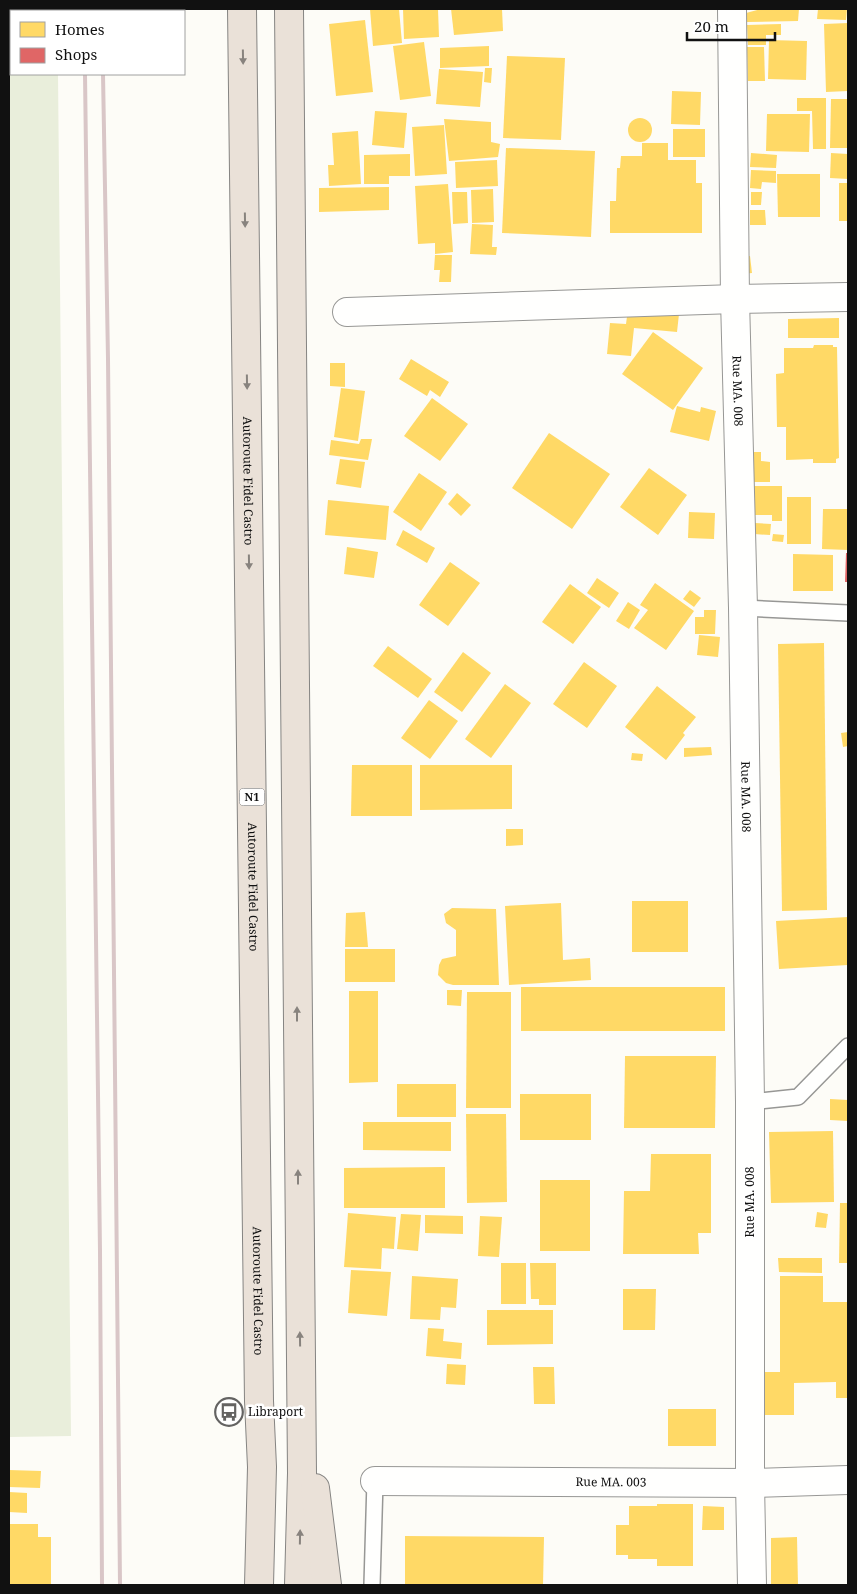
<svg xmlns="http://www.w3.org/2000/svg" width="857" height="1594" font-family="'Noto Serif',serif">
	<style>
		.cemetery { fill: #e9eedb }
		.homes { fill: #ffd966 }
		.shops { fill: #e06666 }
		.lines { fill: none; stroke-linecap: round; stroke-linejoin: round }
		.lane-casing { stroke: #979795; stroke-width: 18 }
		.street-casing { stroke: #979795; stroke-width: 30 }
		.highway-casing { stroke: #858482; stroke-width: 30 }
		.lane { stroke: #fffffe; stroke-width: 15 }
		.street { stroke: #fffffe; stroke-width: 28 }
		.highway { stroke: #eae1d8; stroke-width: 28 }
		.rail { stroke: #d9c6c7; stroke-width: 4 }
		.oneway { fill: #88837e }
		.labels { text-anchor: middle; stroke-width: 5; stroke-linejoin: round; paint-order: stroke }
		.shield { fill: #fff; stroke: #585858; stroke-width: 1 }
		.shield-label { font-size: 11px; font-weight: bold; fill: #111 }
		.street-label { font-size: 12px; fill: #111; stroke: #fff }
		.poi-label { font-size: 12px; fill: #111; stroke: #fff; text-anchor: start }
	</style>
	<rect width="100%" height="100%" fill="#fdfcf7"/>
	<path class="cemetery" d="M9 9H57V11H11V74H58L71 1436 9 1437Z"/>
	<g class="homes">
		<path d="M370 9H399L402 43 373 46Z"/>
		<path d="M403 9H438L439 37 404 39Z"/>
		<path d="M451 9H502L503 31 454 35Z"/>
		<path d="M761 9H799L798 21 747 22 746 13Z"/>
		<path d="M818 9H847L846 20 817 19Z"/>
		<path d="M365 20 373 92 336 96 329 24Z"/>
		<path d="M848 23V91L826 92 824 24Z"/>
		<path d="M781 24V35H766V45H748L747 25Z"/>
		<path d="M769 40 807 41 806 80 768 79Z"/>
		<path d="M424 42 431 96 400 100 393 46Z"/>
		<path d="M489 46V66L440 68V48Z"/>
		<path d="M747 47H764L765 81H748Z"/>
		<path d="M507 56 565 58 561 140 503 138Z"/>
		<path d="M485 68H492L491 83 484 82Z"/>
		<path d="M439 69 483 72 480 107 436 104Z"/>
		<path d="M672 91 701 92 700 125 671 124Z"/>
		<path d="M797 98H826V149H813L812 111H797Z"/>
		<path d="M831 99H848V148H830Z"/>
		<path d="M375 111 407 113 404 148 372 145Z"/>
		<path d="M767 114H810L809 152 766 151Z"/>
		<circle cx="640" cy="130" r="12"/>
		<path d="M444 119 491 122V142L500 144 498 157 449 161Z"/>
		<path d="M444 125 447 174 415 176 412 127Z"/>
		<rect x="673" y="129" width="32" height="28"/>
		<path d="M358 131 361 184 329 186 328 165H334L332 133Z"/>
		<path d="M642 143H668V160H696V183H702V233H610V201H616L617 168H620L621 156H642Z"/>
		<path d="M506 148 595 151 591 237 502 233Z"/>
		<path d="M751 153 777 155 776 168 750 167Z"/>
		<path d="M831 153 848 154V179L830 178Z"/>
		<path d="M410 154V176H389V184H364V155Z"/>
		<path d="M497 160 498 186 456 188 455 162Z"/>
		<path d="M751 170 776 171V183L762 182 761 189 750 188Z"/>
		<path d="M777 174H820V217H778Z"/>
		<rect x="839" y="183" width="9" height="38"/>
		<path d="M448 184 453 252 435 254V243L418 244 415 186Z"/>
		<path d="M389 187V210L319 212V188Z"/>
		<path d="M493 189 494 222 472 223 471 190Z"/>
		<path d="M452 192H467L468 223 453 224Z"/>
		<path d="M751 192H762L761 205H751Z"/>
		<path d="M750 210H765L766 225H750Z"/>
		<path d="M472 224 493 225 492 247H497L496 255 470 254Z"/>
		<path d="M435 255H452L451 282H439L440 270H434Z"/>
		<path d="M750 256 752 273 742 274 741 257Z"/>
		<path d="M628 309 679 314 677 332 634 328 631 356 607 354 610 323 626 324Z"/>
		<path d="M839 318V338H788V319Z"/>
		<path d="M653 332 703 368 673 410 622 374Z"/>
		<path d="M814 345H833V347H837L839 458 836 459V463H813V459L786 460V427H777L776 374 784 373V348H813Z"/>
		<path d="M411 359 449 382 440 397 430 390 427 396 399 379Z"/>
		<path d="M330 363H345V387L330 386Z"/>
		<path d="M341 388 365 391 358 441 334 437Z"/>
		<path d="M432 398 468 424 440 461 404 436Z"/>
		<path d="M677 406 700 412 701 407 716 411 709 441 670 432Z"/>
		<path d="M549 433 610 474 572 529 512 488Z"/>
		<path d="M361 439H372L368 460 329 455 331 440 359 444Z"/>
		<path d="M753 452H761V461L770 462V482H753Z"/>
		<path d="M340 459 365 462 361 488 336 484Z"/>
		<path d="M649 468 687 495 658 535 620 507Z"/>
		<path d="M419 473 447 492 421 531 393 512Z"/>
		<path d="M752 486H782V521H772V515H752Z"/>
		<path d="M457 493 471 505 461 516 448 504Z"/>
		<rect x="787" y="497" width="24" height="47"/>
		<path d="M328 500 389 506 386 540 325 535Z"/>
		<path d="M823 509H848V550L822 549Z"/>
		<path d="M689 512 715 513 714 539 688 538Z"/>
		<path d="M755 523 771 524 770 535 754 534Z"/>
		<path d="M403 530 435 548 427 563 396 545Z"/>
		<path d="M773 534 784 535 783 542 772 541Z"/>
		<path d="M347 547 378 552 374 578 344 574Z"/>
		<path d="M793 554 833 555V591H793Z"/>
		<path d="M450 562 480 583 448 626 419 605Z"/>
		<path d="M597 578 619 593 609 608 587 593Z"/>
		<path d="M655 583 694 611 666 650 634 628 648 610 640 605Z"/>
		<path d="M570 584 601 607 573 644 542 622Z"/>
		<path d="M690 590 701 598 694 607 683 599Z"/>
		<path d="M628 602 640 610 629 629 616 621Z"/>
		<path d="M704 610H716L715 634H695V617H704Z"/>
		<path d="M699 635 720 637 718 657 697 655Z"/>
		<path d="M824 643 827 910 782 911 778 644Z"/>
		<path d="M388 646 432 679 418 698 373 666Z"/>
		<path d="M463 652 491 673 462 712 434 692Z"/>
		<path d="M584 662 617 686 587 728 553 704Z"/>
		<path d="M505 684 531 703 491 758 465 739Z"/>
		<path d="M657 686 696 717 683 733 685 735 666 760 625 727Z"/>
		<path d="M429 700 458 721 430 759 401 738Z"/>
		<path d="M848 732V746L843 747 841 733Z"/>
		<path d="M711 747 712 755 684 757V748Z"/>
		<path d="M632 753 643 754 642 761 631 760Z"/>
		<path d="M352 765H412V816H351Z"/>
		<path d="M420 765H512V809L420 810Z"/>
		<path d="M506 829H523V845L506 846Z"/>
		<rect x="632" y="901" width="56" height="51"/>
		<path d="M561 903 563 960 590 958 591 980 509 985 505 906Z"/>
		<path d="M452 908 496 909 499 985H453L446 983 438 975 439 965 442 959 456 956V930L446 923 444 914Z"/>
		<path d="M365 912 368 947H345L346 913Z"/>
		<path d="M848 917V965L779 969 776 921Z"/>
		<rect x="345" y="949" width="50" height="33"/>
		<rect x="521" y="987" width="204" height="44"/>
		<path d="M447 990H462L461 1006 447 1005Z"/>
		<path d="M349 991H378V1082L349 1083Z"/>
		<path d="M467 992H511V1108H466Z"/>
		<path d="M625 1056H716L715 1128H624Z"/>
		<rect x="397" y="1084" width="59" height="33"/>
		<rect x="520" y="1094" width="71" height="46"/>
		<path d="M830 1099 848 1100V1121L830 1120Z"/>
		<path d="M466 1114H506L507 1202 467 1203Z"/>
		<path d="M363 1122H451V1151L363 1150Z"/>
		<path d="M833 1131 834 1202 771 1203 769 1132Z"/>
		<path d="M651 1154H711V1233H698L699 1254H623L624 1191H650Z"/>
		<path d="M445 1167V1208H344V1168Z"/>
		<rect x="540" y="1180" width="50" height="71"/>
		<path d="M840 1203H848V1263H839Z"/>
		<path d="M817 1212 828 1214 826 1228 815 1227Z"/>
		<path d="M348 1213 396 1217 394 1249 382 1248 381 1269 344 1267Z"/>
		<path d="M401 1214 421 1215 418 1251 397 1249Z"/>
		<path d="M425 1215 463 1216V1234L425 1233Z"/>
		<path d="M480 1216 502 1217 499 1257 478 1256Z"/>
		<path d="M778 1258H822V1273L779 1272Z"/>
		<rect x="501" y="1263" width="25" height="41"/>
		<path d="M530 1263H556V1305H539V1299H531Z"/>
		<path d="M351 1270 391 1272 387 1316 348 1313Z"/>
		<path d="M412 1276 458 1279 456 1308 441 1307 440 1320 410 1319Z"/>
		<path d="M780 1276H823V1302H848V1398H836V1382L794 1383V1415H765V1372H780Z"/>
		<path d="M623 1289H656L655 1330H623Z"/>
		<path d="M487 1310H553V1344L487 1345Z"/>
		<path d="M428 1328 444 1329 443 1341 462 1343 461 1359 426 1356Z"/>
		<path d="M447 1364 466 1365 465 1385 446 1384Z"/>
		<path d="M533 1367H554L555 1404H534Z"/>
		<rect x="668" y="1409" width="48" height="37"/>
		<path d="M9 1470 41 1471 40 1488 9 1487Z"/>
		<path d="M9 1492 27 1493V1513L9 1512Z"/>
		<path d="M657 1504H693V1566H657V1559H628V1555H616V1525H629V1506H657Z"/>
		<path d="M703 1506 724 1507V1530H702Z"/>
		<path d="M9 1524H38V1537H51V1585H9Z"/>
		<path d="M405 1536 544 1537 543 1585H405Z"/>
		<path d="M797 1537 798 1585H771V1538Z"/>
	</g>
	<path class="shops" d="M846 553H848V582H845Z"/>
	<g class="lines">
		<defs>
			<g id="lane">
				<path d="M743 608 848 613"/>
				<path d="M750 1102 798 1097 848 1046"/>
				<path d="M372 1585 375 1481"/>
			</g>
			<g id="street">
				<path id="s1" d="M732 9 735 299 743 608 750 1102V1483L752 1585"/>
				<path d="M347 312 735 299 848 297"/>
				<path id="s2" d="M375 1481 750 1483 848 1480"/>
			</g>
			<g id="highway">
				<path id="s3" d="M242 9 259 1401 262 1467 259 1585"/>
				<path d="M289 9 302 1473 299 1585"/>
				<path d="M315 1488 327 1585"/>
			</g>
		</defs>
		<use href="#lane" class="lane-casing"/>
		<use href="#street" class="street-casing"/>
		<use href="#highway" class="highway-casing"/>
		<use href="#lane" class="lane"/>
		<use href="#street" class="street"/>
		<use href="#highway" class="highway"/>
		<g class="rail">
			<path d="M84 9V11"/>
			<path d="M102 9V11"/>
			<path d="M85 74 100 1251 102 1585"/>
			<path d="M103 74 108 359 120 1585"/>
		</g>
	</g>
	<defs><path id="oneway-solid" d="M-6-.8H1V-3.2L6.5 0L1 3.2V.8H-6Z" transform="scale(1.25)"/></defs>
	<g class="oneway">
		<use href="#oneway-solid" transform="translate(243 57) rotate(89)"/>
		<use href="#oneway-solid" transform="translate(245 220) rotate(89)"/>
		<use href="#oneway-solid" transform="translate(247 382) rotate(89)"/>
		<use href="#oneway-solid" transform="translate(249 562) rotate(89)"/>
		<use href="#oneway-solid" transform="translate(297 1014) rotate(-90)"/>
		<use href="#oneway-solid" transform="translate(298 1177) rotate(-90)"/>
		<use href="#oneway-solid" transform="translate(300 1339) rotate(-91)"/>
		<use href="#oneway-solid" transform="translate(300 1537) rotate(-89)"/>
	</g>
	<defs>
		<symbol id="bus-ring" viewBox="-11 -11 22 22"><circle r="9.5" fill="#fff" stroke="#646362" stroke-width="1.5"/><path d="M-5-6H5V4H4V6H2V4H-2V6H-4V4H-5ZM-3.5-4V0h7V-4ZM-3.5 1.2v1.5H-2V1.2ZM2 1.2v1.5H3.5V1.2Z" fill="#646362"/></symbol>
	</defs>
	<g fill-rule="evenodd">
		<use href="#bus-ring" x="213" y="1396" width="32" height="32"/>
	</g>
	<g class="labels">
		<rect class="shield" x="239.5" y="788.5" width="25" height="17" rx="4"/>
		<g class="shield-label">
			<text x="252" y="801">N1</text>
		</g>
		<g class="street-label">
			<text dy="4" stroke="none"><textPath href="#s1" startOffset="382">Rue MA. 008</textPath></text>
			<text dy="4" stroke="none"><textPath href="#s3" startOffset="472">Autoroute Fidel Castro</textPath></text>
			<text dy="4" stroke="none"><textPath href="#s1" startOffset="788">Rue MA. 008</textPath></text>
			<text dy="4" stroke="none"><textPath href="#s3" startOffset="878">Autoroute Fidel Castro</textPath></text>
			<text transform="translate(750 1202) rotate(-90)" y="4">Rue MA. 008</text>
			<text dy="4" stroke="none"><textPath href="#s3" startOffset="1282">Autoroute Fidel Castro</textPath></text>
			<text dy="4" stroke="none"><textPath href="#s2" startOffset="236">Rue MA. 003</textPath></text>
		</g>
		<g class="poi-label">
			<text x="248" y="1416">Libraport</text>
		</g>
	</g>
	<rect width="857" height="1594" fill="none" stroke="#111111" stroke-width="20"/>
	<rect x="10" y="10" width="175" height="65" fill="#ffffff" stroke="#a0a0a0"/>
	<rect x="20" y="22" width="25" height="15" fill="#ffd966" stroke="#a0a0a0"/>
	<text x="55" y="35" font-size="15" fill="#111111">Homes</text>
	<rect x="20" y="48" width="25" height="15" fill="#e06666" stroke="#a0a0a0"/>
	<text x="55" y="60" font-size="15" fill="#111111">Shops</text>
	<path d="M687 32v8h88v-8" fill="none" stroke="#111111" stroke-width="2.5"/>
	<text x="694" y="32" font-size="15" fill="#111111" stroke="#ffffff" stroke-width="4" paint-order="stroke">20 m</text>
</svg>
